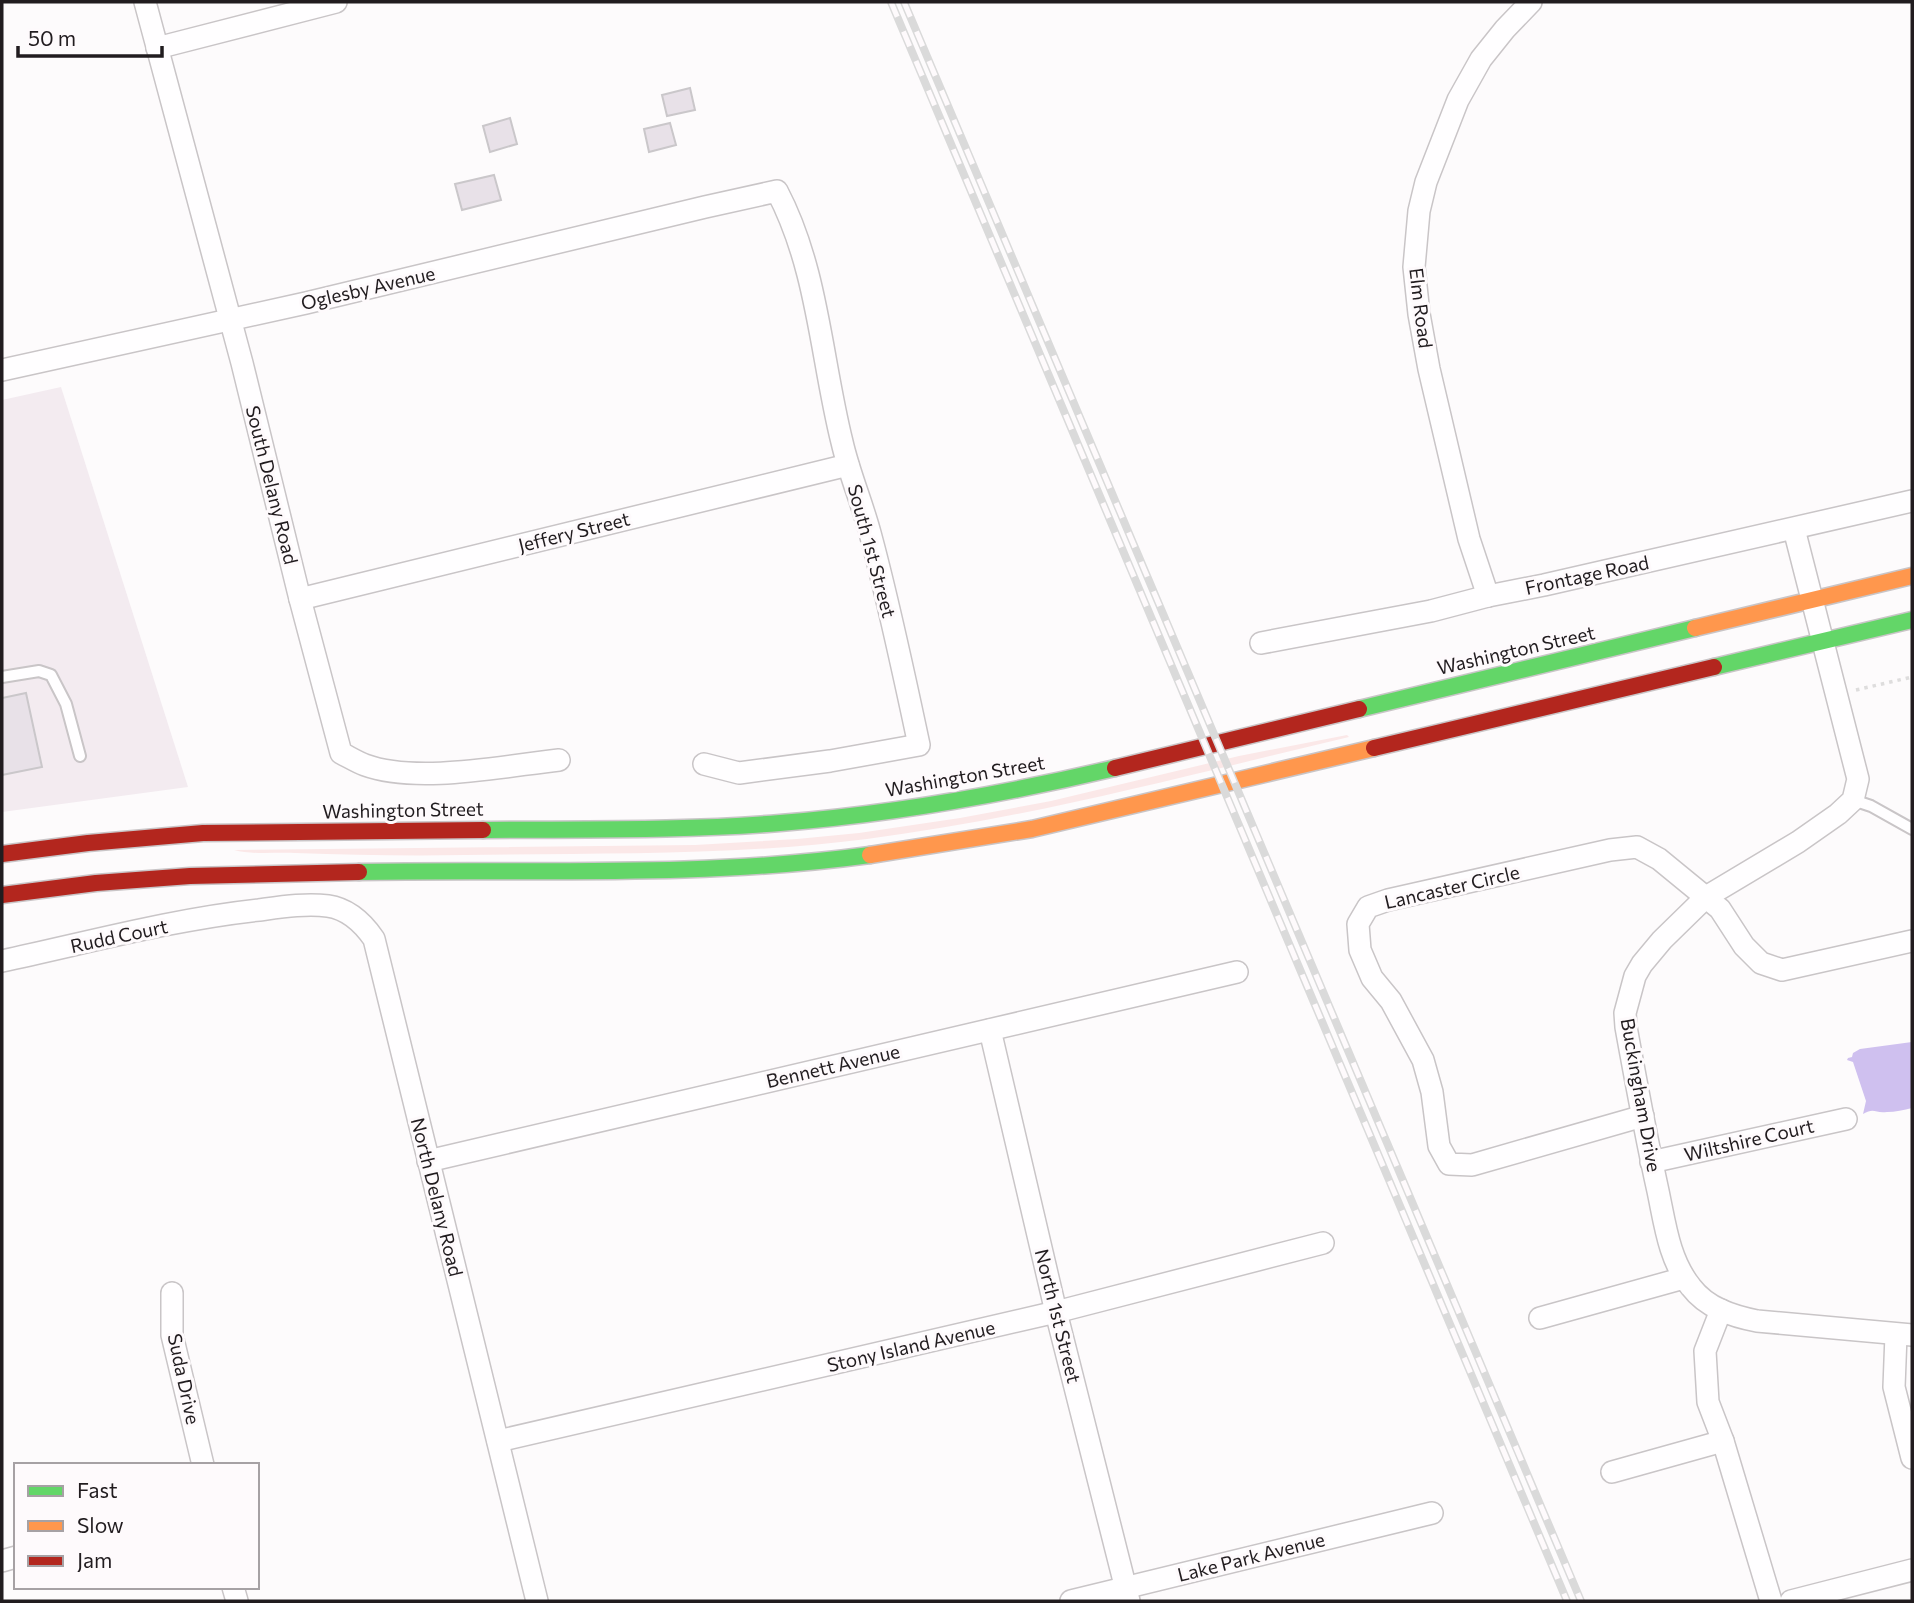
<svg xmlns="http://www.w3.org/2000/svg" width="1914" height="1603" font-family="Commissioner,sans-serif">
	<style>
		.built { fill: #f3ebf0 }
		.green { fill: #fbe8e8 }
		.water { fill: #cfc0ef }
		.building { fill: #e8e1e8; stroke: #cac7ca; stroke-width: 2 }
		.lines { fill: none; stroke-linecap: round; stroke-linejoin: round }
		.lane-casing { stroke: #c9c5c7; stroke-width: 14 }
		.street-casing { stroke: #c9c5c7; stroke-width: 24 }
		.fast-casing { stroke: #c9c5c7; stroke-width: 19 }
		.slow-casing { stroke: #c9c5c7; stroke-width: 19 }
		.jam-casing { stroke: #c9c5c7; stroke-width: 19 }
		.path { stroke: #dedddd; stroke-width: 3.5; stroke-dasharray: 3.5 5; stroke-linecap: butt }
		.lane { stroke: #fffeff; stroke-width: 10 }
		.street { stroke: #fffeff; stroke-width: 21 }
		.fast { stroke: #63d668; stroke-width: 16 }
		.slow { stroke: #ff974d; stroke-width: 16 }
		.jam { stroke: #b3261e; stroke-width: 16 }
		.rail-casing { stroke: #dadada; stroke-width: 8 }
		.rail { stroke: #fefafc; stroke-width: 5; stroke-dasharray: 16; stroke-linecap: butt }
		.labels { text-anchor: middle; stroke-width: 6; stroke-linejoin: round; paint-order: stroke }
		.street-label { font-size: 19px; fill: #211c1f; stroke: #fefafc }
	</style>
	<rect width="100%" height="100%" fill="#fdfbfc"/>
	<path class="built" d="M61 387 188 787 2 812V400Z"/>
	<path class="green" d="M1347 735 1349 737C1189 775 1030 818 867 839 734 856 599 853 465 855 408 856 352 855 295 853 276 852 251 855 234 850L695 845 797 839 859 833 960 818 1051 801 1239 756Z"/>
	<path class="water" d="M1912 1042V1108C1904 1110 1895 1112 1887 1112 1875 1114 1875 1107 1863 1114L1866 1101 1853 1062 1847 1060 1848 1058 1852 1057 1853 1053 1860 1049Z"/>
	<g class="building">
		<path d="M690 88 695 110 667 116 662 95Z"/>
		<path d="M510 118 517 144 490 152 483 126Z"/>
		<path d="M670 123 676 145 649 152 644 129Z"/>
		<path d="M494 175 501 200 462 210 455 184Z"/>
		<path d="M26 693 42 767 2 775V698Z"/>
	</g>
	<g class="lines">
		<defs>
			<g id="lane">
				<path d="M2 677 39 671 51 675 66 704 80 756"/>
				<path d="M1853 800 1871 806 1912 829"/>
			</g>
			<g id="street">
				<path d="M145 2 242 363 300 599 341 753C349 757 357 762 365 765 417 784 504 766 559 760"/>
				<path d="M157 48 336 2"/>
				<path d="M2 370 306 303 705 207 777 191C818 269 821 358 842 442 849 473 862 503 870 533 889 603 904 675 919 745L830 761 739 773 704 764"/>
				<path d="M1794 529 1858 779 1853 800 1838 814 1798 842 1706 897 1662 940 1642 964 1635 976 1625 1013 1626 1027C1636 1082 1646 1137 1658 1191 1665 1224 1669 1260 1691 1287 1707 1308 1732 1316 1757 1321L1912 1335"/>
				<path d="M1488 596 1469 539 1429 369 1419 314 1414 267 1419 211 1426 182 1458 100 1481 59 1505 29 1531 2"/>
				<path d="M300 599 848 465"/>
				<path d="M1261 643 1431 611 1488 596 1544 585 1912 501"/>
				<path d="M2 961C86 943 174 919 259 910 281 907 306 903 328 906 349 909 363 923 374 939L537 1601"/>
				<path d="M990 1030 1056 1312 1129 1601"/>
				<path d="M1643 1116 1472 1165 1449 1164 1439 1146 1432 1092 1423 1060 1391 1001 1372 978 1360 950 1358 924 1368 907 1388 900 1610 850 1637 847 1659 859 1720 909 1744 946 1761 963 1782 970 1912 941"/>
				<path d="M428 1161 1237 972"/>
				<path d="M1651 1162 1846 1119"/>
				<path d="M172 1293V1335L203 1465"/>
				<path d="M1721 1310 1705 1351 1708 1402 1723 1441 1771 1601"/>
				<path d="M1540 1318 1684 1278"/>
				<path d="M1896 1335 1894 1387 1912 1458"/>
				<path d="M498 1441 1056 1312 1323 1243"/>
				<path d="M1612 1472 1723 1441"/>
				<path d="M2 1561 16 1557"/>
				<path d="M233 1587 237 1601"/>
				<path d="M1071 1601 1432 1513"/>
				<path d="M1791 1601 1912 1570"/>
			</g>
			<g id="fast">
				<path d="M1714 667 1912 620"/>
				<path d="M1359 709 1695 628"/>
				<path d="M483 830C582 829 682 831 780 823 894 814 1005 794 1115 768"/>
				<path d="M359 872C529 869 700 878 870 855"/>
			</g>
			<g id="slow">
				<path d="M1695 628 1912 576"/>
				<path d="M870 855 1032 829 1374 748"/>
			</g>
			<g id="jam">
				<path d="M1374 748 1714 667"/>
				<path d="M1115 768 1359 709"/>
				<path d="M2 854 88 843 203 833 483 830"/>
				<path d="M2 895 96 883 190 876 359 872"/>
			</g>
		</defs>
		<use href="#lane" class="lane-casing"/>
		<use href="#street" class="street-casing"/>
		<use href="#fast" class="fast-casing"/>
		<use href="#slow" class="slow-casing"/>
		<use href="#jam" class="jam-casing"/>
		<path class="path" d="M1856 690 1912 677"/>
		<use href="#lane" class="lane"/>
		<use href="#street" class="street"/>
		<use href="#fast" class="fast"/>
		<use href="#slow" class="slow"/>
		<use href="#jam" class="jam"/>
		<defs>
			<g id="rail">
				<path d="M891 2 1567 1601"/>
				<path d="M904 2 1581 1601"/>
			</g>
		</defs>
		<use href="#rail" class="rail-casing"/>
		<use href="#rail" class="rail"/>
	</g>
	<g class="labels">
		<g class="street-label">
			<text transform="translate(368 288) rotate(-13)" y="7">Oglesby Avenue</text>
			<text transform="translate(1421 308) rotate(83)" y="7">Elm Road</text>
			<text transform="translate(272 485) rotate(76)" y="7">South Delany Road</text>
			<text transform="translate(574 532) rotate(-14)" y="7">Jeffery Street</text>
			<text transform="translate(872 551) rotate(75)" y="7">South 1st Street</text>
			<text transform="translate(1587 575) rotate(-12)" y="7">Frontage Road</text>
			<text transform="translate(1516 650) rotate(-13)" y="7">Washington Street</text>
			<text transform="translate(965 776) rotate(-10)" y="7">Washington Street</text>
			<text transform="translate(403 810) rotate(-1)" y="7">Washington Street</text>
			<text transform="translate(1452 887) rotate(-13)" y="7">Lancaster Circle</text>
			<text transform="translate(119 936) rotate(-12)" y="7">Rudd Court</text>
			<text transform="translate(833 1066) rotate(-13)" y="7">Bennett Avenue</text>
			<text transform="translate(1641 1095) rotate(80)" y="7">Buckingham Drive</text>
			<text transform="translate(1749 1140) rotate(-13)" y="7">Wiltshire Court</text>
			<text transform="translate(437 1197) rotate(76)" y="7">North Delany Road</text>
			<text transform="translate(1058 1316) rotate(76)" y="7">North 1st Street</text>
			<text transform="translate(911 1346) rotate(-13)" y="7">Stony Island Avenue</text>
			<text transform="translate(184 1379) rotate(78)" y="7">Suda Drive</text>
			<text transform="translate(1251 1557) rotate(-14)" y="7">Lake Park Avenue</text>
		</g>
	</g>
	<rect width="1914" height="1603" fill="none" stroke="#211c1f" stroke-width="7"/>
	<rect x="14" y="1463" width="245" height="126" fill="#fefafc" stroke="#a6a1a4" stroke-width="2"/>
	<rect x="28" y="1486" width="35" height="10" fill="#63d668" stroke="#a6a1a4" stroke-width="2"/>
	<text x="77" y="1498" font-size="21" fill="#211c1f">Fast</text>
	<rect x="28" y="1521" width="35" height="10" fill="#ff974d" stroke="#a6a1a4" stroke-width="2"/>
	<text x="77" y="1533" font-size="21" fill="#211c1f">Slow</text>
	<rect x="28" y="1556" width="35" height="10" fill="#b3261e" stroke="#a6a1a4" stroke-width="2"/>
	<text x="77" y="1568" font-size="21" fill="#211c1f">Jam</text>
	<path d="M18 46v10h144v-10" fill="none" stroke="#211c1f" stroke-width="3.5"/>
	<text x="28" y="46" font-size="21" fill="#211c1f" stroke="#fefafc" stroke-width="5" paint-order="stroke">50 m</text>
</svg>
